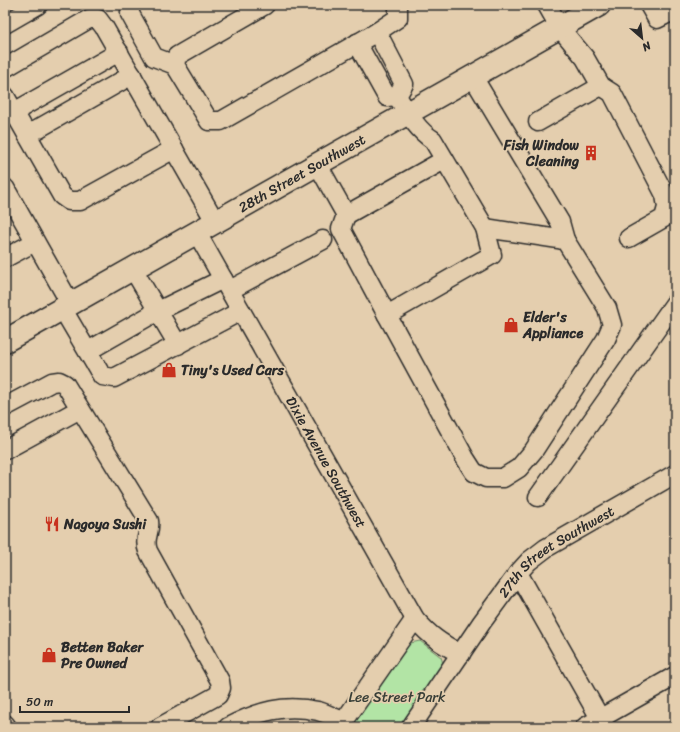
<svg xmlns="http://www.w3.org/2000/svg" width="680" height="732" font-family="Sriracha,sans-serif">
	<style>
		.green { fill: #b2e4a5; stroke: #6e8868 }
		.lines { fill: none; stroke-linecap: round; stroke-linejoin: round }
		.minor-casing { stroke: #2b2b2b; stroke-width: 21 }
		.major-casing { stroke: #2b2b2b; stroke-width: 25 }
		.minor { stroke: #e4ceae; stroke-width: 18 }
		.major { stroke: #e4ceae; stroke-width: 22 }
		.labels { text-anchor: middle; stroke-width: 3.5; stroke-linejoin: round; paint-order: stroke }
		.poi-label { font-size: 14px; font-weight: bold; fill: #2b2b2b; stroke: #e4ceae; text-anchor: start }
		.street-label { font-size: 14px; fill: #2b2b2b; stroke: #e4ceae }
		.park-label { font-size: 14px; fill: #383e37; stroke: #e4ceae }
	</style>
	<rect width="100%" height="100%" fill="#e4ceae"/>
	<filter id="ink" filterUnits="userSpaceOnUse"><feTurbulence type="fractalNoise" baseFrequency=".025" numOctaves="2"/><feDisplacementMap in="SourceGraphic" scale="8" xChannelSelector="R" yChannelSelector="G"/><feConvolveMatrix kernelMatrix="1 2 1 2 8 2 1 2 1" color-interpolation-filters="sRGB"/></filter>
	<g filter="url(#ink)">
		<path class="green" d="M420 641 441 657 444 667 403 727H349L406 644Z"/>
		<g class="lines">
			<defs>
				<g id="minor">
					<path d="M130 5V14L154 57 175 65"/>
					<path d="M265 5 177 56 175 65 209 121H221L377 32 398 18V5"/>
					<path d="M547 5 560 28 585 58 601 86 612 93 665 195 667 207 664 218 629 238"/>
					<path d="M649 5 657 19 675 10"/>
					<path d="M5 24 38 5"/>
					<path d="M377 32 404 84 397 96"/>
					<path d="M357 43 387 97 397 96"/>
					<path d="M5 68 89 19H98L104 27 216 223"/>
					<path d="M473 77 560 222 565 240 485 228"/>
					<path d="M5 96 62 196 69 201H80L174 149"/>
					<path d="M5 117 119 52"/>
					<path d="M538 122 601 86"/>
					<path d="M27 135 132 75"/>
					<path d="M318 165 346 215 341 229 387 315 492 255 485 228 433 140C417 130 407 112 397 96"/>
					<path d="M5 188 70 303"/>
					<path d="M346 215 444 160"/>
					<path id="s1" d="M197 233 415 619C430 636 440 643 461 654"/>
					<path d="M5 258 35 242"/>
					<path d="M133 269 178 345"/>
					<path d="M230 290 323 240"/>
					<path d="M62 308 102 376 114 378 241 311"/>
					<path d="M387 315 465 458 474 472 486 478H503L519 468 534 450 606 339 612 325 607 308 565 240"/>
					<path d="M88 351 158 311 223 279"/>
					<path d="M5 407 52 382 59 381 65 384 149 521C151 533 143 538 148 551L220 681 221 688 218 695 160 727"/>
					<path d="M5 450 80 409"/>
					<path d="M538 497 675 303"/>
					<path d="M518 573 605 727"/>
					<path d="M5 724 7 727"/>
					<path d="M228 727C259 711 284 704 318 711 326 713 335 718 344 722"/>
					<path d="M340 727 415 619"/>
					<path id="s2" d="M411 727 482 622 518 573 529 561 546 548 675 474"/>
					<path d="M585 727 675 676"/>
				</g>
				<g id="major">
					<path id="s3" d="M5 341 599 5"/>
				</g>
			</defs>
			<use href="#minor" class="minor-casing"/>
			<use href="#major" class="major-casing"/>
			<use href="#minor" class="minor"/>
			<use href="#major" class="major"/>
		</g>
	</g>
	<defs>
		<symbol id="building-bare" viewBox="-9 -9 18 18"><path d="M-4-6H4V6H1V3H-1V6H-4ZM-2.5-4.3h1.7v1.8h-1.7ZM.8-4.3h1.7v1.8H.8ZM-2.5-1h1.7V.8h-1.7ZM.8-1h1.7V.8H.8Z" fill="#c8321e" stroke="#e4ceae" stroke-width="2.5" paint-order="stroke"/></symbol>
		<symbol id="shop-bare" viewBox="-9 -9 18 18"><path d="M-5-2.5h2.3a2.7 3.5 0 0 1 5.4 0H5L5.5 6h-11ZM-1.5-2.5h3a1.5 2.3 0 0 0-3 0Z" fill="#c8321e" stroke="#e4ceae" stroke-width="2.5" paint-order="stroke"/></symbol>
		<symbol id="restaurant-bare" viewBox="-9 -9 18 18"><path d="M-5-6h1v4h1v-4h1v4h1v-4h1v5L-1.5 .5V6h-2V.5L-5-1ZM5-6V6H3V1.5H1.5Q1.5-4 5-6Z" fill="#c8321e" stroke="#e4ceae" stroke-width="2.5" paint-order="stroke"/></symbol>
	</defs>
	<g fill-rule="evenodd">
		<use href="#building-bare" x="580" y="142" width="22" height="22"/>
		<use href="#shop-bare" x="500" y="314" width="22" height="22"/>
		<use href="#shop-bare" x="158" y="359" width="22" height="22"/>
		<use href="#restaurant-bare" x="41" y="513" width="22" height="22"/>
		<use href="#shop-bare" x="38" y="644" width="22" height="22"/>
	</g>
	<g class="labels">
		<g class="poi-label">
			<text x="579" y="150" text-anchor="end">Fish Window<tspan x="579" dy="16">Cleaning</tspan></text>
			<text x="523" y="322">Elder's<tspan x="523" dy="16">Appliance</tspan></text>
			<text x="181" y="375">Tiny's Used Cars</text>
			<text x="64" y="529">Nagoya Sushi</text>
			<text x="61" y="652">Betten Baker<tspan x="61" dy="16">Pre Owned</tspan></text>
		</g>
		<g class="street-label">
			<text dy="5" stroke="none"><textPath href="#s3" startOffset="341">28th Street Southwest</textPath></text>
			<text dy="5" stroke="none"><textPath href="#s1" startOffset="263">Dixie Avenue Southwest</textPath></text>
			<text dy="5" stroke="none"><textPath href="#s2" startOffset="231">27th Street Southwest</textPath></text>
		</g>
		<g class="park-label">
			<text x="397" y="702">Lee Street Park</text>
		</g>
	</g>
	<rect width="680" height="732" fill="none" stroke="#e4ceae" stroke-width="20"/>
	<rect x="10" y="10" width="660" height="712" fill="none" stroke="#2b2b2b" stroke-width="1.5" filter="url(#ink)"/>
	<g transform="translate(642 38) rotate(152)" stroke="#e4ceae" stroke-width="3" paint-order="stroke">
	<path d="M0-3L7 15L0 10L-7 15Z" fill="#2b2b2b"/>
	<text y="-6" font-size="11" font-weight="bold" text-anchor="middle" fill="#2b2b2b">N</text>
	</g>
	<path d="M20 706v6h109v-6" fill="none" stroke="#2b2b2b" stroke-width="2"/>
	<text x="26" y="706" font-size="12" fill="#2b2b2b" stroke="#e4ceae" stroke-width="3" paint-order="stroke">50 m</text>
</svg>
